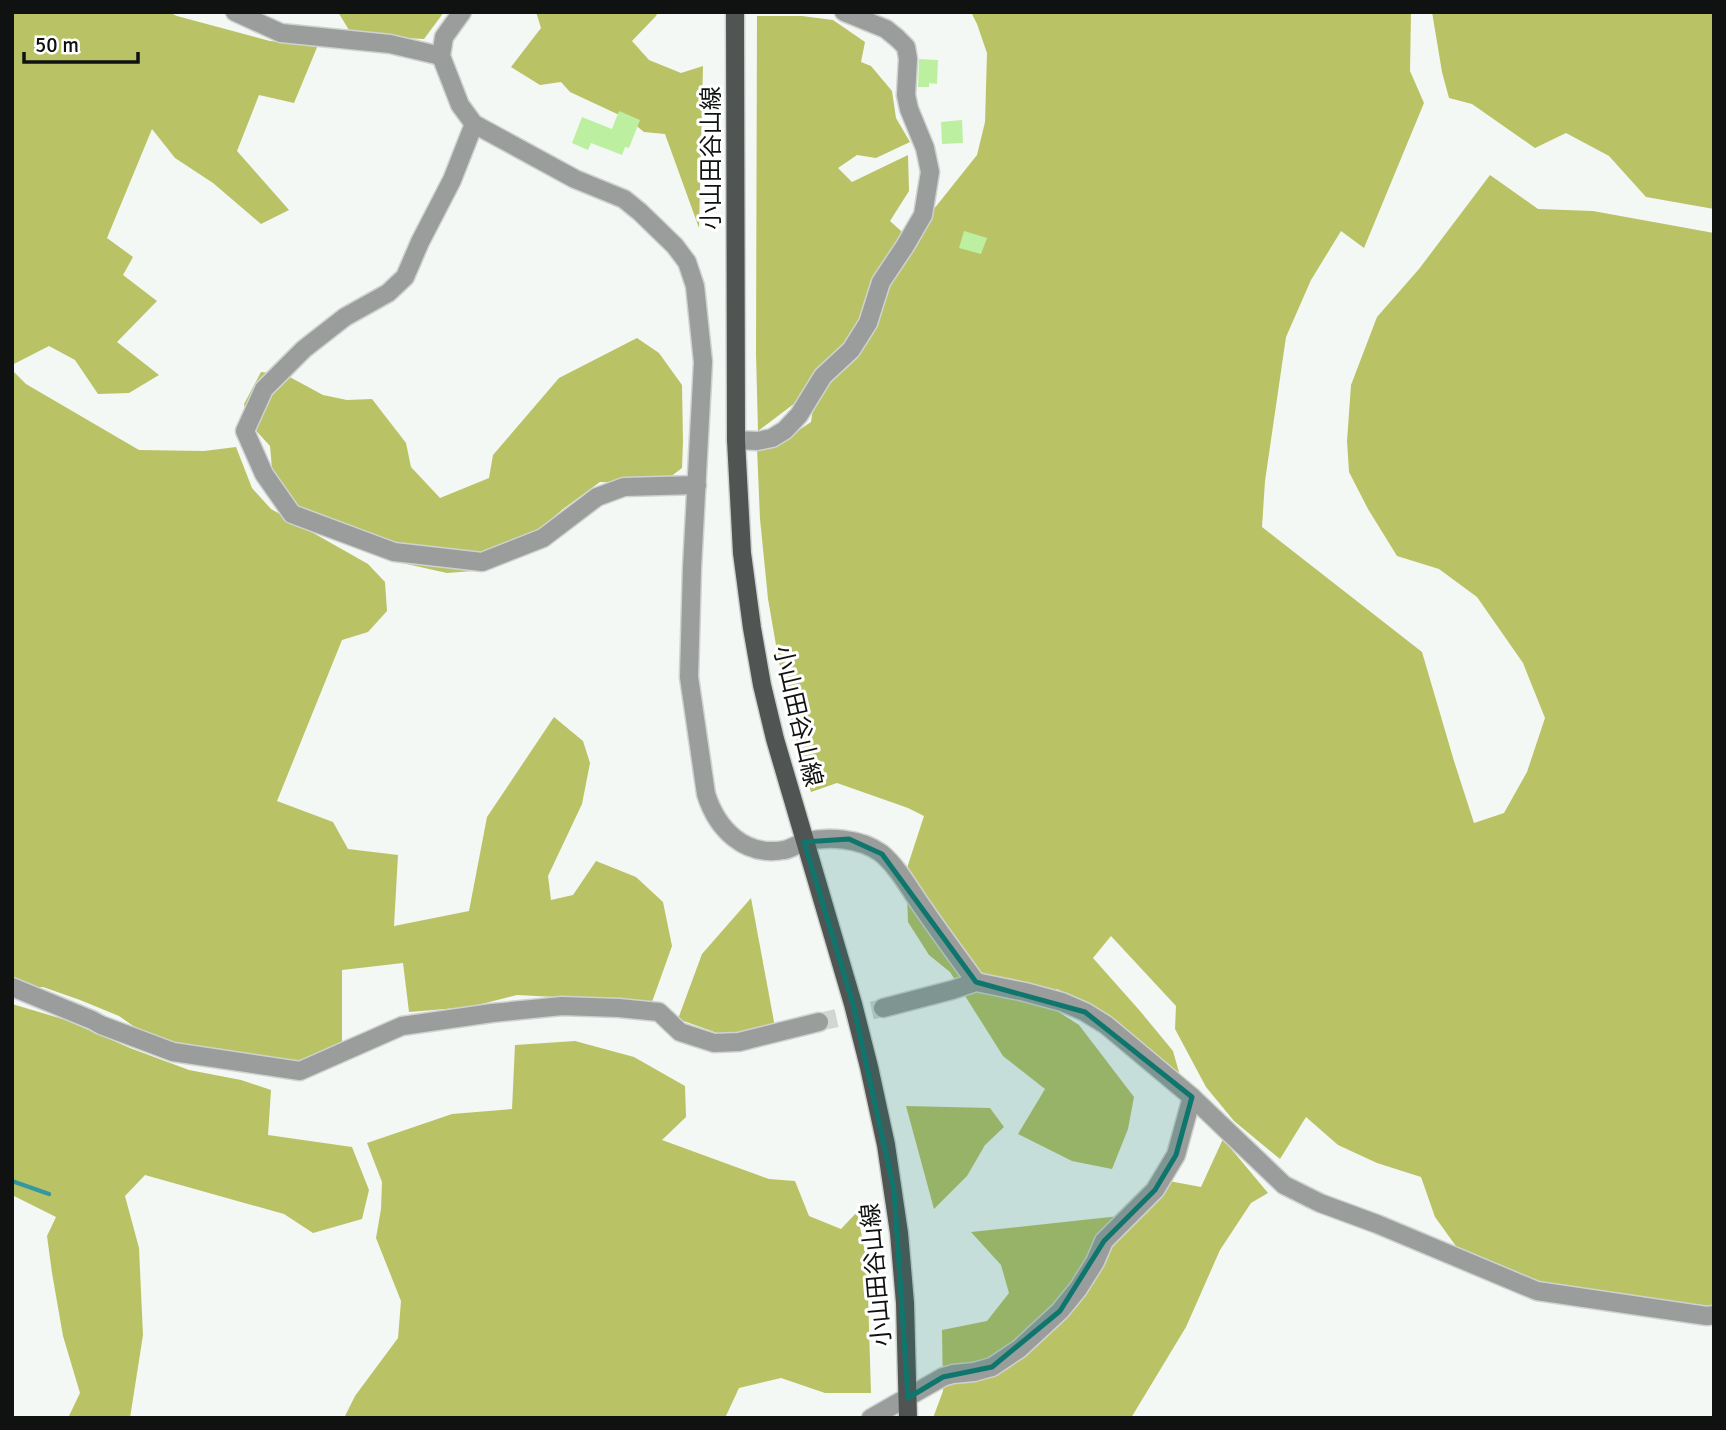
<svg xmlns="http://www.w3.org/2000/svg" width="1726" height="1430" font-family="Signika,'Noto Sans JP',sans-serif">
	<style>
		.forest { fill: #bac266 }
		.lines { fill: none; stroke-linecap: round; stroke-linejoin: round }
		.stream { stroke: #36989e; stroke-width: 4.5 }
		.building { fill: #bcf0a0 }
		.minor-tunnel { stroke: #d1d6d2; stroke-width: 18; stroke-dasharray: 18 9; stroke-linecap: butt }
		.minor-casing { stroke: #cfd3d0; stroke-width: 21 }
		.major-casing { stroke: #cfd3d0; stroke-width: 21 }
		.minor { stroke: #9a9d9c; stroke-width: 18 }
		.major { stroke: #505554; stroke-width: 18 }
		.marked { fill: #0f766e; fill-opacity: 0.2; stroke: #0f766e; stroke-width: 5; stroke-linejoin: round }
		.labels { text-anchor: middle; stroke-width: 6; stroke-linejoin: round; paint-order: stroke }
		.street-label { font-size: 24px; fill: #101211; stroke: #fff }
	</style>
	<rect width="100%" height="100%" fill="#f3f8f4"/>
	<g class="forest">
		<path d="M12 12H168L177 16 270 41 318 45 294 103 259 95 237 151 289 210 261 224 213 183 175 158 152 129 107 238 133 257 123 275 157 301 117 342 159 375 129 393 98 394 75 360 49 346 12 365Z"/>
		<path d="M338 12H444L424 39 352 35Z"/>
		<path d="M536 12H658L656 16 632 41 649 60 681 73 703 66 699 228 665 134 644 132 628 119 570 92 561 82 540 85 511 67 541 28Z"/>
		<path d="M971 12H1411L1410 71 1424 103 1364 248 1341 231 1311 280 1286 337 1265 481 1262 527 1422 652 1454 761 1474 823 1504 813 1527 772 1545 718 1523 663 1477 597 1439 569 1397 556 1368 509 1349 472 1347 441 1351 385 1377 317 1419 269 1490 175 1538 209 1593 211 1714 233V1305L1708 1309 1516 1283 1471 1267 1435 1217 1421 1177 1377 1163 1338 1145 1306 1117 1280 1159 1234 1121 1206 1087 1175 1029 1176 1006 1111 936 1093 958 1140 1011 1173 1051 1182 1083 1108 1015 1057 989 1043 998 1051 1007 1079 1025 1134 1097 1128 1129 1112 1169 1072 1161 1018 1134 1045 1089 1003 1056 950 972 929 955 908 922 906 871 924 816 908 808 837 783 811 792 784 691 768 599 760 519 757 448 781 442 811 422 815 394 799 400 758 431 756 354 757 16H802L833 20 865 42 861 62 871 66 892 91 896 118 910 142 876 158 857 155 838 168 852 182 908 155 909 191 890 221 910 239 977 155 985 122 987 53 977 24Z"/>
		<path d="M1432 12H1714V209L1646 197 1609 156 1566 133 1535 148 1472 104 1449 98 1442 72Z"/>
		<path d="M637 338 659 353 682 385 683 442 682 468 661 484 600 482 563 509 515 551 486 570 447 573 402 563 364 547 274 492 270 446 249 423 244 404 261 372 286 375 323 395 347 400 372 399 406 443 411 467 440 498 489 478 493 455 559 378Z"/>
		<path d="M12 370 26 384 139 450 204 451 236 447 252 488 271 509 368 564 385 582 387 611 368 632 342 640 277 801 333 822 348 849 398 855 394 926 469 911 487 817 554 717 583 741 590 763 582 804 548 876 551 900 573 895 596 861 636 877 663 902 672 946 652 1002 517 995 470 1007 409 1012 403 963 342 970V1047L298 1062 265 1067 214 1066 139 1030 119 1016 80 1000 43 987 12 988Z"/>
		<path d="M751 898 775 1027 731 1038 678 1019 702 954Z"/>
		<path d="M12 1004 66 1020 130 1048 189 1070 241 1080 271 1090 268 1135 352 1147 369 1190 362 1219 313 1233 284 1214 145 1175 125 1196 139 1248 143 1335 130 1418H68L80 1393 63 1336 52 1273 47 1236 56 1217 12 1195Z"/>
		<path d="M575 1041 634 1057 685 1086 686 1117 662 1140 769 1179 795 1181 809 1216 841 1229 857 1212 867 1263 871 1393H825L781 1378 739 1388 725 1418H344L355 1396 398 1338 401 1301 376 1238 381 1209 382 1182 367 1143 452 1114 512 1109 515 1045Z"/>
		<path d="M906 1106 990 1108 1004 1127 985 1145 967 1176 934 1209Z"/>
		<path d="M1223 1139 1268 1193 1251 1203 1220 1250 1186 1327 1131 1418H933L943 1391 942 1330 987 1321 1009 1293 1001 1265 971 1232 1147 1213 1169 1181 1201 1187Z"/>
	</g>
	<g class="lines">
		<path class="stream" d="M12 1181 49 1194"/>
	</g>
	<g class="building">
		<path d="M919 59 938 60 937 84 929 83V87H918Z"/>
		<path d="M619 111 640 120 629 148 625 147 622 155 591 143 588 150 572 143 582 117 612 129Z"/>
		<path d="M962 120 963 143 942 144 941 122Z"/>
		<path d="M964 231 987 238 981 254 959 248Z"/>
	</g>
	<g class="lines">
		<path class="minor-tunnel" d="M819 1022 883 1008"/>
		<defs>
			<g id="minor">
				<path d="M235 12 281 33 390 44 441 56"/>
				<path d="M462 12 444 37 441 56 460 105 474 124 575 179 624 199 640 212 675 246 687 262 695 286 703 362 692 568 689 677 706 794C717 829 744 857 784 850 791 849 797 844 804 842 828 836 860 838 881 853 898 867 910 890 923 908 940 933 958 957 976 982"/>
				<path d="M474 124 452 180 420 242 405 277 388 293 345 317 304 349 264 389 245 431 264 474 292 514 394 552 482 562 543 538 597 497 624 487 697 485"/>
				<path d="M736 440 757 441 772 438 785 430 799 415 823 376 851 350 868 323 881 282 905 246 923 215 930 172 925 148 909 109 906 95 908 59 906 47 897 38 886 29 844 12"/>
				<path d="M12 987 92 1020 101 1025 173 1052 300 1071 402 1026 492 1013 562 1006 619 1008 659 1012 680 1032 714 1043 739 1042 819 1022"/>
				<path d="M883 1008 952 990 976 982 1025 992 1062 1002 1085 1012 1106 1025 1192 1097 1284 1185 1320 1203 1377 1224 1537 1291 1707 1316 1714 1315"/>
				<path d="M871 1418 943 1377 953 1374 974 1372 992 1367 1019 1349 1060 1311 1078 1289 1095 1262 1104 1241 1155 1190 1176 1155 1192 1097"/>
			</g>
			<path id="major" d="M735 12 736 440 742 553 752 628 762 685 775 739 853 1004 869 1067 886 1145 899 1233 905 1303 908 1418"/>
		</defs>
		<use href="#minor" class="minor-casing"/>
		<use href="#major" class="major-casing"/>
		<use href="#minor" class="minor"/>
		<use href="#major" class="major"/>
	</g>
	<path class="marked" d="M849 839 882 854 976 982 1085 1012 1192 1097 1176 1155 1155 1190 1104 1241 1060 1311 992 1367 943 1377 908 1398 894 1191 853 1004 804 842Z"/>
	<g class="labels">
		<g class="street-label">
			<text transform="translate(711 158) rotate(-90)" y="8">小山田谷山線</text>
			<text transform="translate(798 716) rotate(77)" y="8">小山田谷山線</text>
			<text transform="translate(876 1275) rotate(-95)" y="8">小山田谷山線</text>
		</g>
	</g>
	<rect width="1726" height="1430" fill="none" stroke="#101211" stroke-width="28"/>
	<path d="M24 52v10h114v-10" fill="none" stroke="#101211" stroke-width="3.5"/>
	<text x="35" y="52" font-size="21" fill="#101211" stroke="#ffffff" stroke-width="5" paint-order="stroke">50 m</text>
</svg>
